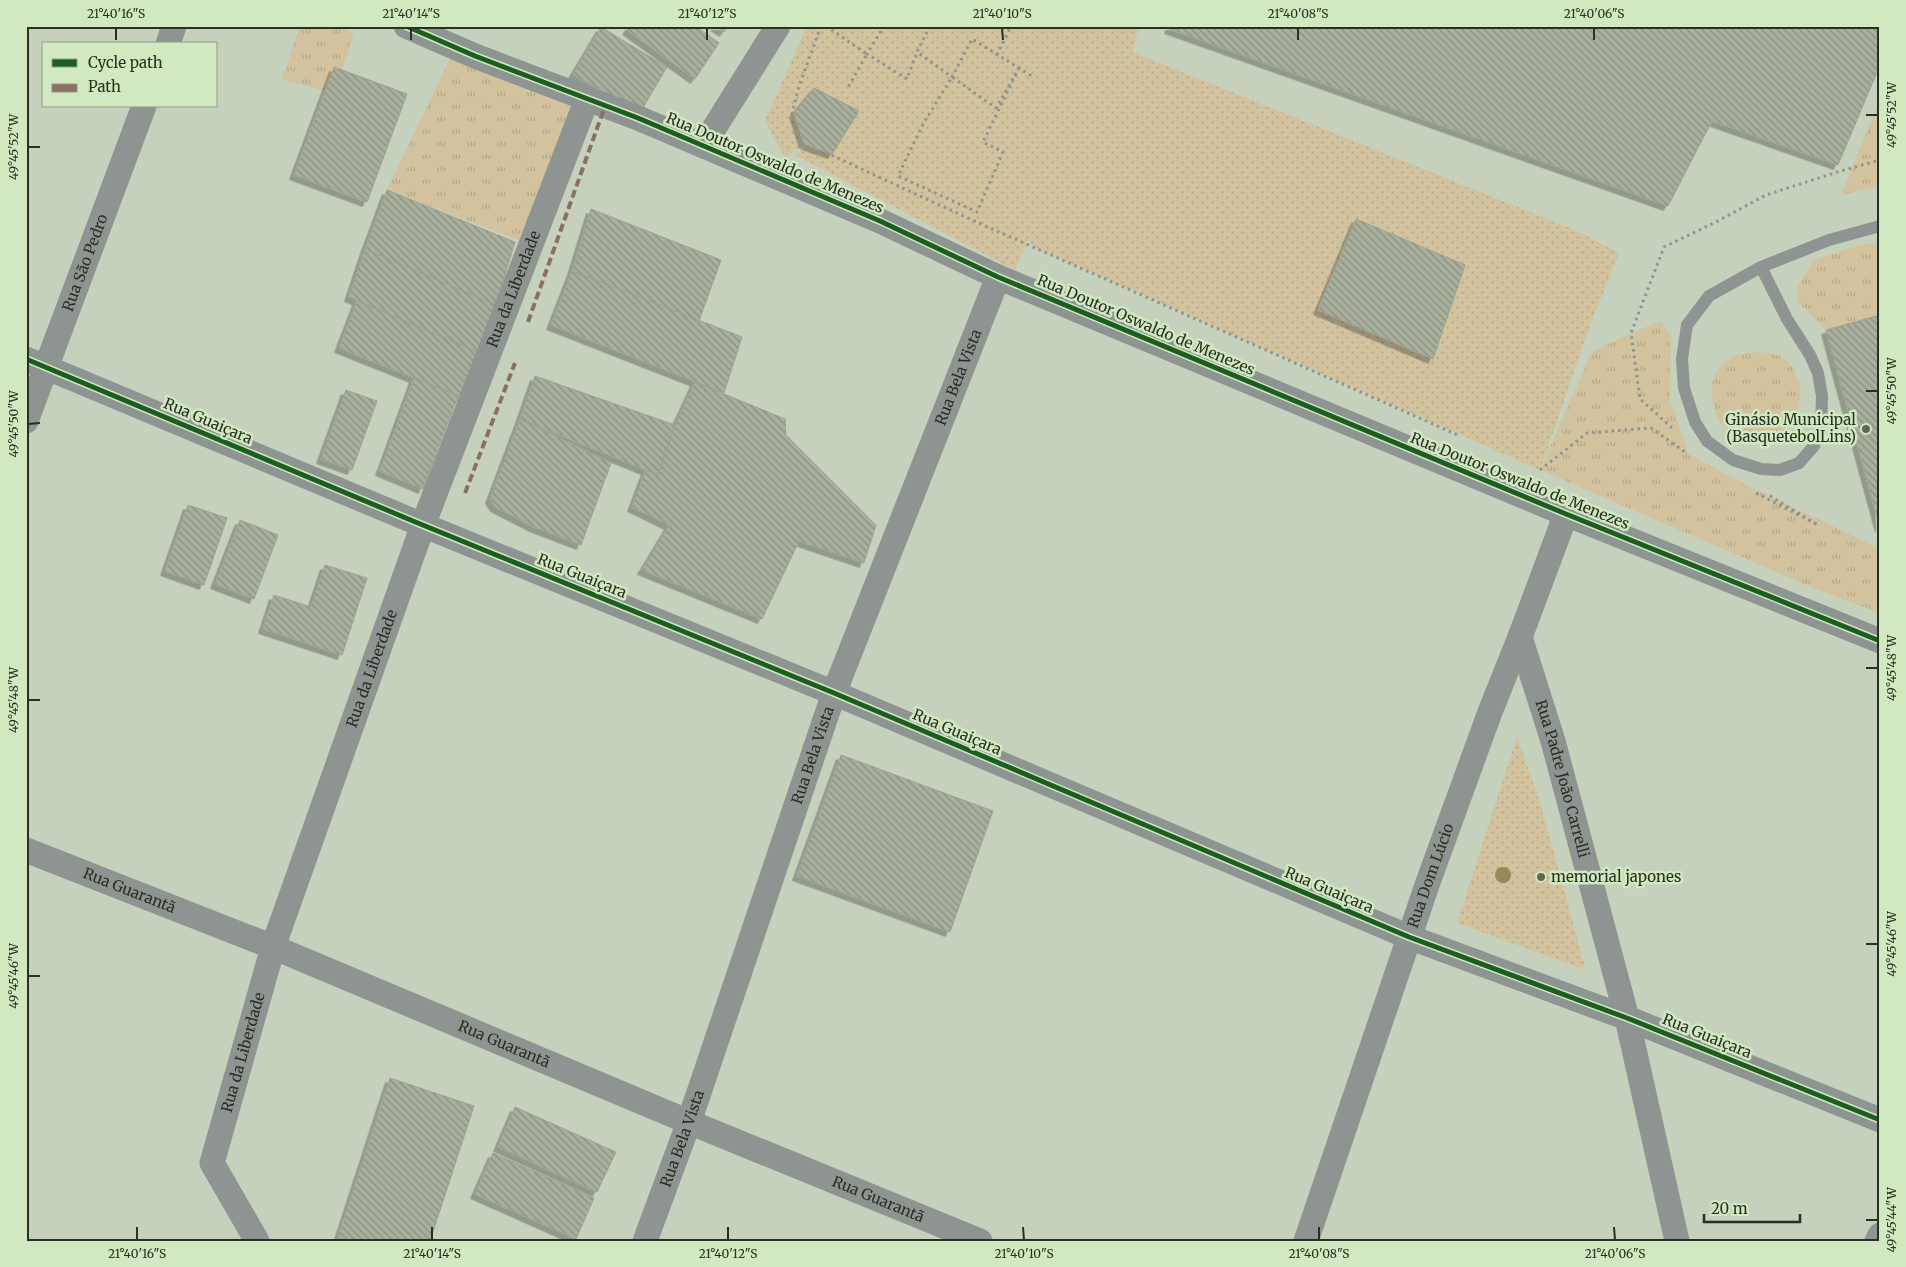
<svg xmlns="http://www.w3.org/2000/svg" width="1906" height="1267" font-family="Merriweather,serif">
	<style>
		.grass { fill: url(#grass-tufts) }
		.park { fill: url(#park-dots) }
		.building { fill: url(#building-back-hatch); stroke: #9ca291; filter: url(#shadow) }
		.lines { fill: none; stroke-linecap: round; stroke-linejoin: round }
		.path { stroke: #8e958e; stroke-width: 3; stroke-dasharray: 2.5 4; stroke-linecap: butt }
		.service { stroke: #8d9492; stroke-width: 12 }
		.minor { stroke: #8d9492; stroke-width: 25 }
		.quiet { stroke: #8d6e63; stroke-width: 4; stroke-dasharray: 8 4; stroke-linecap: butt }
		.cycleway-casing { stroke: #d1e8c0; stroke-width: 8 }
		.cycleway { stroke: #1b5e20; stroke-width: 5 }
		.tree { fill: #988758 }
		.ticks { fill: none; stroke: #273021; stroke-width: 2 }
		.poi-dot { fill: #5e6857; stroke: #d1e8c0; stroke-width: 2 }
		.labels { text-anchor: middle; stroke-width: 5; stroke-linejoin: round; paint-order: stroke }
		.street-label { font-size: 15px; fill: #273021; stroke: #d1e8c0 }
		.poi-label { font-size: 15px; fill: #273021; stroke: #d1e8c0; text-anchor: end }
		.neatline { fill: none; stroke: #273021; stroke-width: 2 }
		.ticks-label { font-size: 12px; text-anchor: middle; fill: #273021 }
	</style>
	<defs>
		<pattern id="grass-tufts" width="24" height="20" patternUnits="userSpaceOnUse" patternTransform="scale(1.25)"><rect width="24" height="20" fill="#d2c29e"/><path d="M3 7l-1-3M5 7V3M7 7l1-3M15 17l-1-3M17 17v-4M19 17l1-3" fill="none" stroke="#b4a788"/></pattern>
		<pattern id="park-dots" width="8" height="8" patternUnits="userSpaceOnUse" patternTransform="scale(1.25)"><rect width="8" height="8" fill="#d2c29e"/><path d="M2 2h.1M6 6h.1" fill="none" stroke="#b4a788" stroke-width="1.8" stroke-linecap="round"/></pattern>
		<pattern id="building-back-hatch" width="6" height="6" patternUnits="userSpaceOnUse" patternTransform="scale(1.25)"><rect width="6" height="6" fill="#a8af9d"/><path d="M-1 5l2 2M0 0l6 6M5-1l2 2" fill="none" stroke="#898f80"/></pattern>
		<filter id="shadow"><feDropShadow dx="-4.5" dy="4.5" stdDeviation="0" flood-color="#0004"/></filter>
	</defs>
	<rect width="100%" height="100%" fill="#c5d1bc"/>
	<g class="grass">
		<path d="M300 26H332L354 33 335 94 282 79Z"/>
		<path d="M455 48 587 99 521 241 387 190Z"/>
		<path d="M1880 99V186L1841 195Z"/>
		<path d="M1880 242V315L1826 330 1798 302V285L1814 260 1860 245Z"/>
		<path d="M1661 321 1671 337 1670 400 1689 455 1749 486 1880 549V613L1811 587 1540 470 1592 352 1631 333Z"/>
		<path d="M1755 352C1777 353 1789 355 1797 377 1804 393 1800 410 1790 424 1775 446 1751 446 1731 431 1727 428 1721 425 1719 421 1717 418 1716 413 1715 410 1708 387 1711 370 1733 357 1739 354 1748 353 1755 352Z"/>
	</g>
	<g class="park">
		<path d="M807 26H1140L1132 52 1575 230 1619 253 1591 323 1540 470 1034 247 1028 240 1015 270 795 155 806 147 801 146 785 157 765 121Z"/>
		<path d="M1517 737 1540 802 1586 970 1457 923Z"/>
	</g>
	<g class="building">
		<path d="M630 26H695L719 43 695 79 627 30Z"/>
		<path d="M715 26H728L724 32Z"/>
		<path d="M1170 26H1880V65L1838 165 1712 121 1668 206 1169 29Z"/>
		<path d="M601 27 667 67 640 113 573 74Z"/>
		<path d="M334 67 407 94 367 202 294 175Z"/>
		<path d="M814 88 859 111 832 154 804 144 794 113Z"/>
		<path d="M387 190 515 242 496 305 365 249Z"/>
		<path d="M591 209 721 260 699 321 572 271Z"/>
		<path d="M1356 219 1465 265 1433 359 1318 310Z"/>
		<path d="M365 249 496 305 478 352 349 297Z"/>
		<path d="M572 271 742 337 724 393 551 325Z"/>
		<path d="M357 301 478 352 462 397 339 348Z"/>
		<path d="M1880 315V528L1826 330Z"/>
		<path d="M535 376 675 425 658 475 520 419Z"/>
		<path d="M414 378 458 396 423 489 380 471Z"/>
		<path d="M695 382 785 419 786 435 876 525 864 563 799 541 762 619 642 570 669 525 632 507 646 470 658 475 675 425Z"/>
		<path d="M346 390 377 401 352 470 321 459Z"/>
		<path d="M520 419 611 463 581 545 534 527 495 507 490 499Z"/>
		<path d="M188 505 227 518 204 585 165 571Z"/>
		<path d="M240 520 278 535 254 599 215 584Z"/>
		<path d="M325 565 367 578 342 655 263 629 274 595 311 607Z"/>
		<path d="M841 755 993 811 950 932 797 876Z"/>
		<path d="M390 1078 474 1106 430 1241H348L338 1238Z"/>
		<path d="M515 1107 616 1152 597 1192 498 1147Z"/>
		<path d="M493 1153 594 1198 576 1239 475 1194Z"/>
	</g>
	<g class="lines">
		<g class="path">
			<path d="M821 26 799 86 792 114 803 145 831 155 972 220 1460 436"/>
			<path d="M826 26 867 54 847 89"/>
			<path d="M930 26 917 52 952 77 972 39 1032 76"/>
			<path d="M881 31 867 54 907 79 917 52"/>
			<path d="M997 55 1011 26"/>
			<path d="M1019 68 983 142 1003 152 977 212 898 176 923 124 952 77 996 108Z"/>
			<path d="M1672 428 1640 399 1631 333 1664 247 1716 222 1766 195 1837 172 1880 160"/>
			<path d="M1540 470 1587 433 1651 428 1686 453"/>
			<path d="M1756 493 1818 525 1767 494"/>
		</g>
		<path class="service" d="M1761 267 1787 319 1810 355 1818 373 1822 396 1821 426 1814 446 1799 463 1780 470 1761 469 1733 460 1707 441 1695 422 1684 388 1682 359 1687 325 1709 296 1761 267 1829 240 1880 226"/>
		<g class="minor">
			<path d="M406 26 475 56 638 118 880 221 998 277 1566 514 1880 641"/>
			<path d="M168 44 174 26"/>
			<path d="M703 146 778 26"/>
			<path d="M26 359 413 521 834 693 1409 937 1627 1018 1880 1120"/>
			<path id="s1" d="M26 421 144 106"/>
			<path id="s2" d="M1520 637 1553 741 1627 1018 1677 1241"/>
			<path id="s3" d="M26 850 273 947 689 1122 980 1241"/>
			<path id="s4" d="M257 1241 212 1163 273 947 423 525 587 99"/>
			<path id="s5" d="M645 1241 689 1122 834 693 998 277"/>
			<path id="s6" d="M1306 1241 1427 885 1490 712 1520 637 1566 514"/>
			<path d="M1877 1241 1880 1235"/>
		</g>
		<g class="quiet">
			<path d="M528 322 605 106"/>
			<path d="M465 493 515 363"/>
		</g>
		<defs>
			<g id="cycleway">
				<path d="M406 26 475 56 638 118 880 221 998 277 1566 514 1880 641"/>
				<path d="M26 359 413 521 834 693 1409 937 1627 1018 1880 1120"/>
			</g>
		</defs>
		<use href="#cycleway" class="cycleway-casing"/>
		<use href="#cycleway" class="cycleway"/>
	</g>
	<circle class="tree" cx="1503" cy="875" r="8"/>
	<path class="ticks" d="M116 28V40M411 28V40M707 28V40M1002 28 1003 40M1298 28V40M1594 28V40M1866 115H1878M28 147H40M1866 391H1878M28 424 40 423M1866 668H1878M28 700H40M1866 944H1878M28 976H40M1866 1220H1878M137 1227V1240M432 1227V1240M728 1227V1240M1023 1227 1024 1240M1319 1227V1240M1614 1227 1615 1240"/>
	<g class="poi-dot">
		<circle cx="1866" cy="429" r="5"/>
		<circle cx="1541" cy="877" r="5"/>
	</g>
	<g class="labels">
		<g class="street-label">
			<text transform="translate(775 163) rotate(23)" y="5">Rua Doutor Oswaldo de Menezes</text>
			<text dy="5" stroke="none"><textPath href="#s1" startOffset="169">Rua São Pedro</textPath></text>
			<text dy="5" stroke="none"><textPath href="#s4" startOffset="1015">Rua da Liberdade</textPath></text>
			<text transform="translate(1146 325) rotate(23)" y="5">Rua Doutor Oswaldo de Menezes</text>
			<text dy="5" stroke="none"><textPath href="#s5" startOffset="919">Rua Bela Vista</textPath></text>
			<text transform="translate(208 421) rotate(23)" y="5">Rua Guaiçara</text>
			<text transform="translate(1520 481) rotate(22)" y="5">Rua Doutor Oswaldo de Menezes</text>
			<text transform="translate(582 576) rotate(22)" y="5">Rua Guaiçara</text>
			<text dy="5" stroke="none"><textPath href="#s4" startOffset="610">Rua da Liberdade</textPath></text>
			<text transform="translate(957 732) rotate(23)" y="5">Rua Guaiçara</text>
			<text dy="5" stroke="none"><textPath href="#s5" startOffset="514">Rua Bela Vista</textPath></text>
			<text dy="5" stroke="none"><textPath href="#s2" startOffset="148">Rua Padre João Carrelli</textPath></text>
			<text dy="5" stroke="none"><textPath href="#s6" startOffset="386">Rua Dom Lúcio</textPath></text>
			<text dy="5" stroke="none"><textPath href="#s3" startOffset="111">Rua Guarantã</textPath></text>
			<text transform="translate(1329 890) rotate(23)" y="5">Rua Guaiçara</text>
			<text transform="translate(1707 1036) rotate(22)" y="5">Rua Guaiçara</text>
			<text dy="5" stroke="none"><textPath href="#s3" startOffset="516">Rua Guarantã</textPath></text>
			<text dy="5" stroke="none"><textPath href="#s4" startOffset="205">Rua da Liberdade</textPath></text>
			<text dy="5" stroke="none"><textPath href="#s5" startOffset="109">Rua Bela Vista</textPath></text>
			<text dy="5" stroke="none"><textPath href="#s3" startOffset="921">Rua Guarantã</textPath></text>
		</g>
		<g class="poi-label">
			<text x="1856" y="425">Ginásio Municipal<tspan x="1856" dy="17">(BasquetebolLins)</tspan></text>
			<text x="1551" y="882" text-anchor="start">memorial japones</text>
		</g>
	</g>
	<rect width="1906" height="1267" fill="none" stroke="#d1e8c0" stroke-width="55"/>
	<rect x="42" y="42" width="175" height="65" fill="#d1e8c0" stroke="#8d9e80"/>
	<rect x="52" y="59" width="25" height="8" fill="#1b5e20" stroke="#8d9e80"/>
	<text x="88" y="68" font-size="15" fill="#273021">Cycle path</text>
	<rect x="52" y="84" width="25" height="8" fill="#8d6e63" stroke="#8d9e80"/>
	<text x="88" y="92" font-size="15" fill="#273021">Path</text>
	<path d="M1704 1214v8h96v-8" fill="none" stroke="#273021" stroke-width="2.5"/>
	<text x="1711" y="1214" font-size="15" fill="#273021" stroke="#d1e8c0" stroke-width="4" paint-order="stroke">20 m</text>
	<rect x="28" y="28" width="1850" height="1212" class="neatline"/>
	<g class="ticks-label">
		<text x="116" y="18">21°40'16"S</text>
		<text x="411" y="18">21°40'14"S</text>
		<text x="707" y="18">21°40'12"S</text>
		<text x="1002" y="18">21°40'10"S</text>
		<text x="1298" y="18">21°40'08"S</text>
		<text x="1594" y="18">21°40'06"S</text>
		<text transform="translate(1892 115) rotate(-90)" y="4">49°45'52"W</text>
		<text transform="translate(14 147) rotate(-90)" y="4">49°45'52"W</text>
		<text transform="translate(1892 391) rotate(-90)" y="4">49°45'50"W</text>
		<text transform="translate(14 424) rotate(-90)" y="4">49°45'50"W</text>
		<text transform="translate(1892 668) rotate(-90)" y="4">49°45'48"W</text>
		<text transform="translate(14 700) rotate(-90)" y="4">49°45'48"W</text>
		<text transform="translate(1892 944) rotate(-90)" y="4">49°45'46"W</text>
		<text transform="translate(14 976) rotate(-90)" y="4">49°45'46"W</text>
		<text transform="translate(1892 1220) rotate(-90)" y="4">49°45'44"W</text>
		<text x="137" y="1258">21°40'16"S</text>
		<text x="432" y="1258">21°40'14"S</text>
		<text x="728" y="1258">21°40'12"S</text>
		<text x="1024" y="1258">21°40'10"S</text>
		<text x="1319" y="1258">21°40'08"S</text>
		<text x="1615" y="1258">21°40'06"S</text>
	</g>
</svg>
